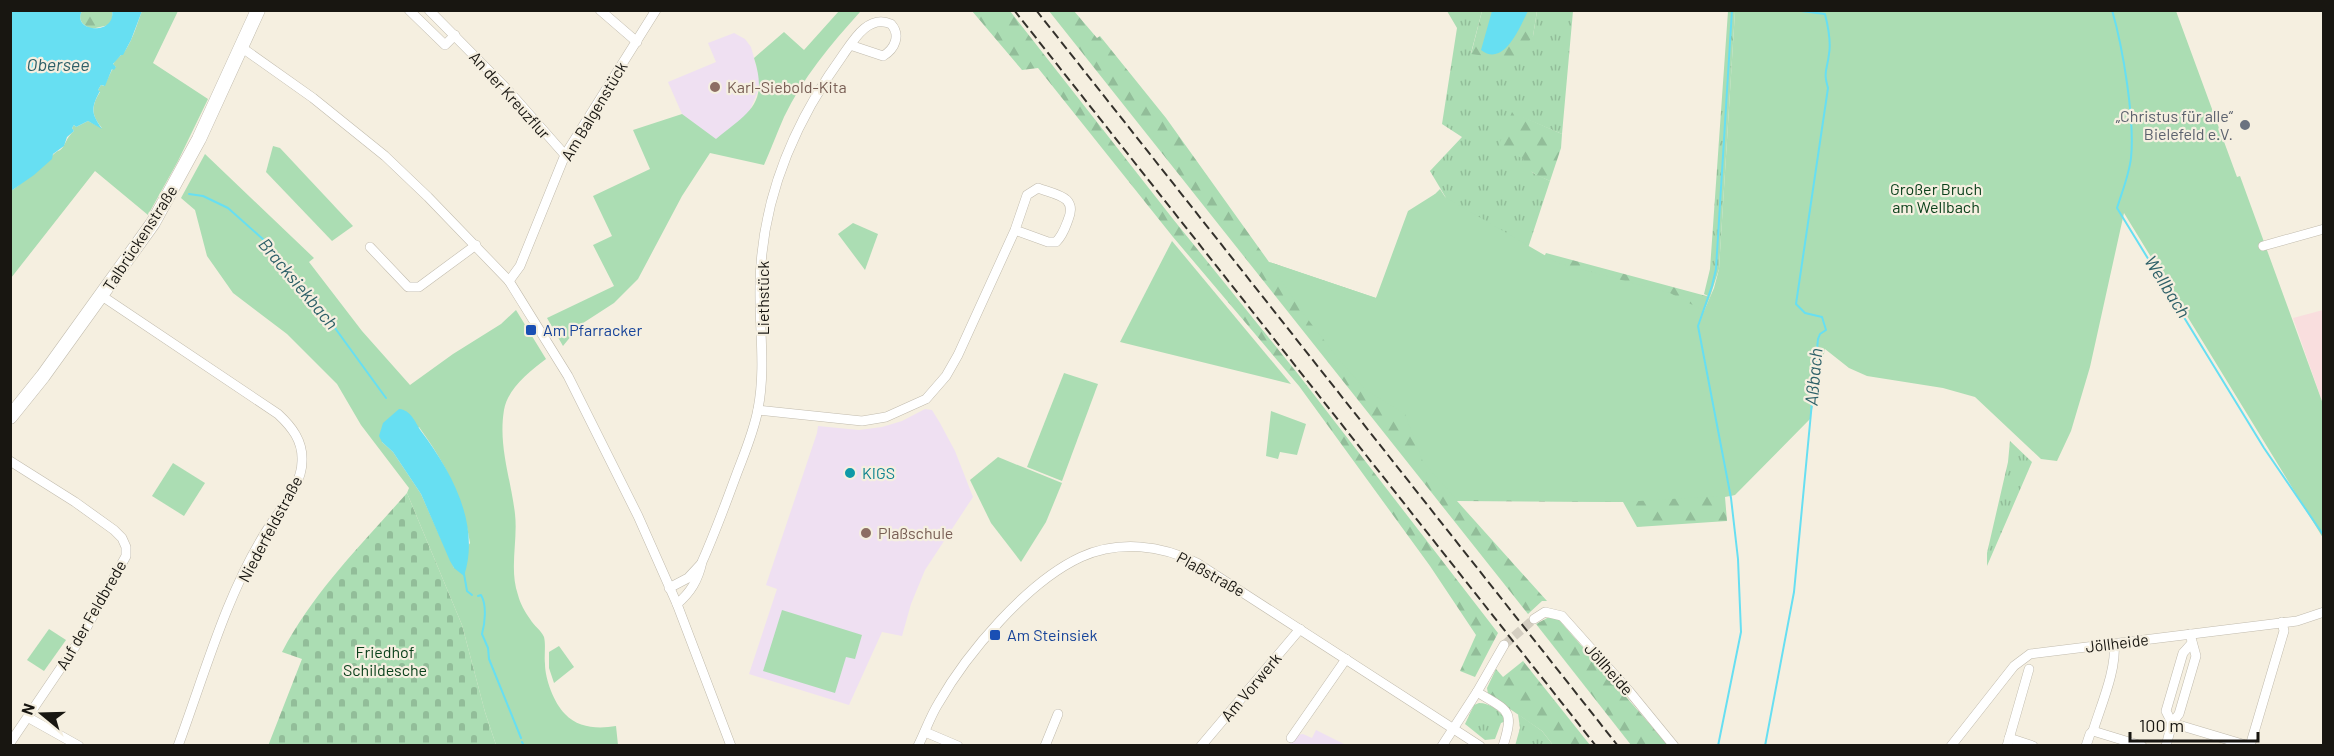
<svg xmlns="http://www.w3.org/2000/svg" width="2334" height="756" font-family="Barlow,sans-serif">
	<style>
		.commercial { fill: #f9dede }
		.education { fill: #efe0f2 }
		.grass { fill: url(#grass-tufts) }
		.forest { fill: url(#forest-firs) }
		.cemetery { fill: url(#cemetery-stones) }
		.green { fill: #abddb3; fill-rule: evenodd }
		.water { fill: #67dff2 }
		.lines { fill: none; stroke-linecap: round; stroke-linejoin: round }
		.stream { stroke: #67dff2; stroke-width: 2 }
		.minor-tunnel { stroke: #d4cec1; stroke-width: 9; stroke-dasharray: 9 4.5; stroke-linecap: butt }
		.minor-casing { stroke: #c1bbad; stroke-width: 10 }
		.secondary-casing { stroke: #c1bbad; stroke-width: 15 }
		.minor { stroke: #fff; stroke-width: 9 }
		.secondary { stroke: #fff; stroke-width: 14 }
		.rail { stroke: #34312b; stroke-width: 2; stroke-dasharray: 9 4.5; stroke-linecap: butt }
		.education-dot { fill: #8d6e63; stroke: #f5efe0; stroke-width: 2 }
		.worship-dot { fill: #6b7280; stroke: #f5efe0; stroke-width: 2 }
		.transit-dot { fill: #1a4fb4; stroke: #f5efe0; stroke-width: 2 }
		.culture-dot { fill: #0f9aa8; stroke: #f5efe0; stroke-width: 2 }
		.labels { text-anchor: middle; stroke-width: 4.5; stroke-linejoin: round; paint-order: stroke }
		.education-label { font-size: 16px; fill: #785e54; stroke: #f5efe0; text-anchor: start }
		.street-label { font-size: 16px; fill: #181611; stroke: #f5efe0 }
		.worship-label { font-size: 16px; fill: #5b616d; stroke: #f5efe0; text-anchor: end }
		.park-label { font-size: 16px; fill: #0b411b; stroke: #f5efe0 }
		.transit-label { font-size: 16px; fill: #164399; stroke: #f5efe0; text-anchor: start }
		.culture-label { font-size: 16px; fill: #0d838f; stroke: #f5efe0; text-anchor: start }
		.water-label { font-size: 18px; font-style: italic; fill: #2d6068; stroke: #f5efe0 }
	</style>
	<defs>
		<pattern id="grass-tufts" width="24" height="20" patternUnits="userSpaceOnUse" patternTransform="scale(1.5)"><rect width="24" height="20" fill="#abddb3"/><path d="M3 7l-1-3M5 7V3M7 7l1-3M15 17l-1-3M17 17v-4M19 17l1-3" fill="none" stroke="#92bd99"/></pattern>
		<pattern id="forest-firs" width="22" height="20" patternUnits="userSpaceOnUse" patternTransform="scale(1.5)"><rect width="22" height="20" fill="#abddb3"/><path d="M5 1l3.5 6h-7zM16 11l3.5 6h-7z" fill="#92bd99"/></pattern>
		<pattern id="cemetery-stones" width="16" height="16" patternUnits="userSpaceOnUse" patternTransform="scale(1.5)"><rect width="16" height="16" fill="#abddb3"/><path d="M2 7V4a2 2 0 0 1 4 0v3zM10 15v-3a2 2 0 0 1 4 0v3z" fill="#92bd99"/></pattern>
	</defs>
	<rect width="100%" height="100%" fill="#f5efe0"/>
	<path class="commercial" d="M2323 310V404L2293 318Z"/>
	<g class="education">
		<path d="M734 33 745 39 751 47 761 83 749 113 716 140 682 114 668 82 716 62 708 43Z"/>
		<path d="M925 409 932 410 940 423 955 451 973 497 925 570 911 604 902 636 882 632 849 705 749 674 777 589 766 585 817 433 818 426 859 430 882 427 902 421Z"/>
		<path d="M1316 730 1346 745 1288 746 1297 735 1303 734 1312 738Z"/>
	</g>
	<g class="grass">
		<path d="M1447 11H1482L1471 53 1533 36 1537 11H1573L1562 134 1512 113 1523 159 1533 173 1550 181 1528 248 1449 203 1430 171 1462 137 1442 124 1457 28Z"/>
		<path d="M1728 11H1735L1719 269 1710 297 1704 294 1710 269Z"/>
		<path d="M2010 441 2032 462 1987 566V553L2008 462Z"/>
		<path d="M1479 703C1490 703 1501 711 1506 721L1501 723 1495 739 1485 740 1465 724 1474 705Z"/>
		<path d="M1518 714 1542 731 1553 745 1515 746 1520 728Z"/>
	</g>
	<g class="forest">
		<path d="M82 11H112V21L109 25 91 29C83 25 77 20 82 11Z"/>
		<path d="M972 11H1010L1173 219 1298 374 1498 633 1475 677 1460 671 1476 635 1430 566 1299 386 1173 237 1038 68 1022 70Z"/>
		<path d="M1049 11H1074L1097 38 1100 36 1104 41 1166 118 1269 262 1376 298 1435 194 1440 189 1449 203 1544 257 1546 253 1710 297 1704 311 1735 495 1725 497 1727 521 1637 527 1623 502 1457 501 1547 601H1542L1528 614Z"/>
		<path d="M1482 11H1537L1533 36 1515 60 1471 54Z"/>
		<path d="M1512 112 1562 134 1561 148 1550 181C1539 176 1526 172 1523 159L1499 145Z"/>
		<path d="M1549 617 1559 620 1668 745H1631L1536 624Z"/>
		<path d="M1523 661 1590 745H1553L1542 731 1488 694 1487 688 1496 669 1503 677Z"/>
	</g>
	<path class="cemetery" d="M407 493 462 625 485 712 496 745 268 746 302 659 282 652C314 591 362 544 407 493Z"/>
	<g class="green">
		<path d="M142 11H178L153 63 208 99 178 161 148 215 95 171 11 278V191C28 179 41 166 55 153 60 149 59 152 63 147 67 140 68 136 74 131L72 128 74 125 76 127 88 121 102 128C91 115 91 106 100 92L98 90 101 85 104 86 113 68 116 67 113 65C116 58 121 56 125 51 133 39 137 24 142 11Z"/>
		<path d="M839 11 860 12C831 44 802 79 784 117 777 133 771 149 764 165L710 153 682 196 638 279 614 303 580 325 563 346 547 318 614 286 593 245 612 236 593 196 650 169 633 130 682 114 716 139C748 112 769 105 754 58L784 32 804 50Z"/>
		<path d="M1735 11H2176L2237 177 2240 176 2323 404V538L2124 213 2090 367 2071 431 2057 461 2041 459 1975 397 1943 388 1867 376 1849 368 1825 349 1810 419 1735 495 1623 502 1457 500 1423 462 1405 414 1366 390 1340 361 1303 313 1269 262 1376 298 1408 211 1435 194 1445 197 1558 263 1670 293 1704 311 1714 288 1719 269Z"/>
		<path d="M273 146 280 148 353 226 332 241 266 172Z"/>
		<path d="M205 154 314 258 309 262 362 331 410 385 453 354 501 324 516 310 546 359C529 372 508 388 504 410 498 446 511 479 515 514 518 541 509 569 518 595 520 603 525 612 530 619 534 626 541 630 544 637 546 645 544 656 545 664 545 679 554 703 565 714 578 728 598 729 616 726L618 745H496L485 712 462 625 407 493 409 488 361 425 337 384 287 334 233 293 207 256 195 210 181 198ZM419 427C447 466 462 495 470 543L454 568 421 494 393 452 382 442Z"/>
		<path d="M853 223 878 234 865 270 838 234Z"/>
		<path d="M1172 241 1291 384 1120 342Z"/>
		<path d="M1064 373 1098 384 1062 481 1027 467Z"/>
		<path d="M1271 411 1306 424 1297 455 1280 452 1278 459 1266 456Z"/>
		<path d="M998 457 1062 483 1046 522 1021 562 991 523 970 480Z"/>
		<path d="M173 463 205 483 184 516 152 496Z"/>
		<path d="M782 610 862 635 855 659 846 657 835 693 763 671Z"/>
		<path d="M49 629 66 640 44 671 27 660Z"/>
		<path d="M559 646 574 667 554 683 549 668V652Z"/>
	</g>
	<g class="water">
		<path d="M11 10 82 11C71 32 116 36 112 11H142L131 40 123 55H121L113 64 116 67 114 70 112 69 105 86 101 85 98 90 100 91C90 109 92 114 102 129L88 121 76 127 74 125 72 128 74 131 67 137 64 146 53 154 52 159 34 175 11 191Z"/>
		<path d="M1492 11H1528C1520 27 1504 68 1481 50Z"/>
		<path d="M399 409C411 410 415 422 421 431 451 471 481 524 464 576L454 568 450 561 421 494 393 452 382 442 379 436 383 423Z"/>
	</g>
	<g class="lines">
		<g class="stream">
			<path d="M2112 10C2123 48 2135 120 2131 158 2129 175 2122 192 2117 208L2264 448 2324 536"/>
			<path d="M189 194 203 196 228 208 265 241 316 302 386 398"/>
			<path d="M464 574 467 591 472 595"/>
			<path d="M478 596 481 595C487 605 485 623 482 634L488 648 489 659 521 738"/>
			<path d="M522 742 524 746"/>
			<path d="M1718 746 1741 632 1738 559 1731 498 1698 326 1712 286 1716 269 1732 10"/>
			<path d="M1765 746 1794 592 1818 339 1820 334 1826 330 1822 317 1805 313 1796 304 1828 88C1823 71 1827 71 1829 54 1831 43 1828 26 1825 14L1793 10"/>
		</g>
		<path class="minor-tunnel" d="M1504 645 1534 619"/>
		<defs>
			<g id="minor">
				<path d="M409 10 445 45 455 35"/>
				<path d="M429 10 507 89 565 155"/>
				<path d="M600 10 637 42"/>
				<path d="M241 47 313 98 385 156 428 197 509 281 568 376 638 516 677 604 731 746"/>
				<path d="M2263 246 2324 229"/>
				<path d="M370 247 408 287H419L476 245"/>
				<path d="M509 281 520 266 565 155 656 10"/>
				<path d="M102 296 278 414C292 427 303 441 302 461 302 486 280 509 267 530 226 595 205 673 178 746"/>
				<path d="M758 410 862 421 886 417 926 399 946 376 958 355 1015 230 1027 195 1038 188C1056 195 1078 196 1068 220 1065 228 1063 235 1056 242H1048L1015 230"/>
				<path d="M10 461 75 502 114 530 122 538 126 547V556L79 641 10 743"/>
				<path d="M669 588 688 578 701 564"/>
				<path d="M677 604C691 592 698 580 702 562 715 533 726 503 737 473 745 452 754 431 758 409 766 368 759 327 760 286 761 200 793 124 843 55 854 39 869 14 891 24 901 35 895 49 883 56L850 45"/>
				<path d="M1534 619 1545 612 1562 616 1629 691 1674 746"/>
				<path d="M1477 692C1508 711 1515 709 1503 746"/>
				<path d="M29 718 79 746"/>
				<path d="M2172 723 2166 711 2183 653 2192 643"/>
				<path d="M2172 723 2249 746"/>
				<path d="M2093 731 2142 746"/>
				<path d="M925 732 958 746"/>
				<path d="M1291 738 1346 659"/>
				<path d="M2009 738 2033 746"/>
				<path d="M918 746C925 732 930 717 938 704 967 653 1027 582 1081 557 1119 540 1161 545 1197 563L1480 746"/>
				<path d="M1045 746 1058 714"/>
				<path d="M1201 746 1300 629"/>
				<path d="M1442 746 1477 692 1504 645"/>
				<path d="M1951 746 2014 666 2030 654 2297 621 2324 612"/>
				<path d="M2007 746 2029 669"/>
				<path d="M2086 746 2090 734 2093 731C2101 705 2117 669 2114 643"/>
				<path d="M2166 746 2172 723 2179 714 2196 656 2190 634"/>
				<path d="M2250 746 2284 631 2282 622"/>
			</g>
			<path id="secondary" d="M10 417 43 376 153 223 199 139 258 10"/>
		</defs>
		<use href="#minor" class="minor-casing"/>
		<use href="#secondary" class="secondary-casing"/>
		<use href="#minor" class="minor"/>
		<use href="#secondary" class="secondary"/>
		<g class="rail">
			<path d="M1014 10 1596 746"/>
			<path d="M1036 10 1618 746"/>
		</g>
	</g>
	<g class="education-dot">
		<circle cx="715" cy="87" r="6"/>
		<circle cx="866" cy="533" r="6"/>
	</g>
	<circle class="worship-dot" cx="2245" cy="125" r="6"/>
	<g class="transit-dot">
		<rect x="525" y="324" width="12" height="12" rx="3"/>
		<rect x="989" y="629" width="12" height="12" rx="3"/>
	</g>
	<circle class="culture-dot" cx="850" cy="473" r="6"/>
	<g class="labels">
		<g class="education-label">
			<text x="727" y="93">Karl-Siebold-Kita</text>
			<text x="878" y="539">Plaßschule</text>
		</g>
		<g class="street-label">
			<text transform="translate(510 95) rotate(48)" y="6">An der Kreuzflur</text>
			<text transform="translate(594 111) rotate(-59)" y="6">Am Balgenstück</text>
			<text transform="translate(140 238) rotate(-57)" y="6">Talbrückenstraße</text>
			<text transform="translate(763 298) rotate(-90)" y="6">Liethstück</text>
			<text transform="translate(270 529) rotate(-62)" y="6">Niederfeldstraße</text>
			<text transform="translate(1211 574) rotate(29)" y="6">Plaßstraße</text>
			<text transform="translate(91 615) rotate(-60)" y="6">Auf der Feldbrede</text>
			<text transform="translate(2117 643) rotate(-7)" y="6">Jöllheide</text>
			<text transform="translate(1609 669) rotate(48)" y="6">Jöllheide</text>
			<text transform="translate(1251 687) rotate(-50)" y="6">Am Vorwerk</text>
		</g>
		<g class="worship-label">
			<text x="2233" y="122">„Christus für alle“<tspan x="2233" dy="18">Bielefeld e.V.</tspan></text>
		</g>
		<g class="park-label">
			<text x="1936" y="195">Großer Bruch<tspan x="1936" dy="18">am Wellbach</tspan></text>
			<text x="385" y="658">Friedhof<tspan x="385" dy="18">Schildesche</tspan></text>
		</g>
		<g class="transit-label">
			<text x="543" y="336">Am Pfarracker</text>
			<text x="1007" y="641">Am Steinsiek</text>
		</g>
		<g class="culture-label">
			<text x="862" y="479">KIGS</text>
		</g>
		<g class="water-label">
			<text x="58" y="71">Obersee</text>
			<text transform="translate(298 284) rotate(50)" y="6">Bracksiekbach</text>
			<text transform="translate(2167 287) rotate(58)" y="6">Wellbach</text>
			<text transform="translate(1814 377) rotate(-85)" y="6">Aßbach</text>
		</g>
	</g>
	<rect width="2334" height="756" fill="none" stroke="#181611" stroke-width="24"/>
	<g transform="translate(42 714) rotate(289)" stroke="#f5efe0" stroke-width="4.5" paint-order="stroke">
	<path d="M0-4.5L10 22L0 15L-10 22Z" fill="#181611"/>
	<text y="-9" font-size="16" font-weight="bold" text-anchor="middle" fill="#181611">N</text>
	</g>
	<path d="M2130 732v9h128v-9" fill="none" stroke="#181611" stroke-width="3"/>
	<text x="2139" y="732" font-size="18" fill="#181611" stroke="#f5efe0" stroke-width="4.5" paint-order="stroke">100 m</text>
</svg>
